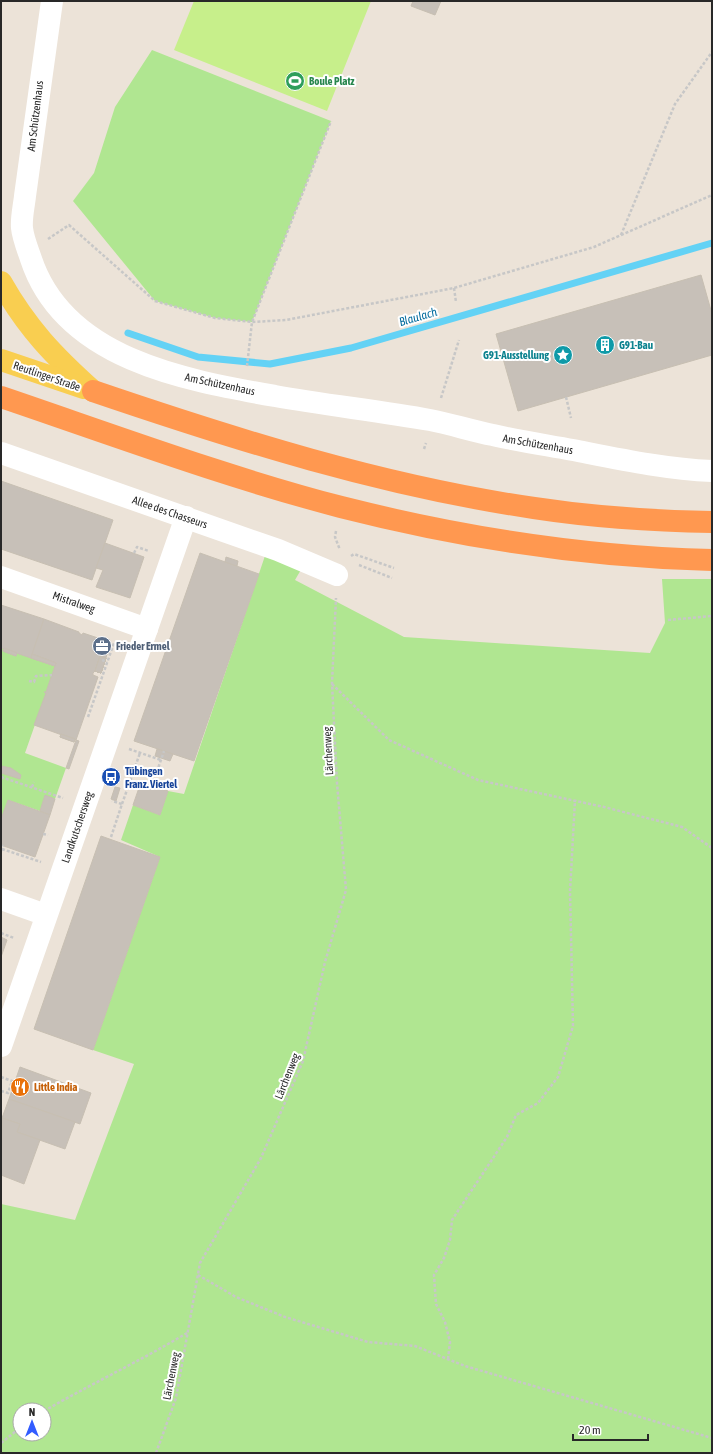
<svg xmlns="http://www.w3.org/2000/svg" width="713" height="1454" font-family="'Asap Condensed',sans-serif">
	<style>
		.green { fill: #b0e691; fill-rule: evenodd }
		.pitch { fill: #c7ef8b }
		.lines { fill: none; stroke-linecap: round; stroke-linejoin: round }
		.stream { stroke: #63d2f5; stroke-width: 7 }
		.building { fill: #c7c0b8; stroke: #c7bfb2 }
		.path { stroke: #c7c7c7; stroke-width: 2.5; stroke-dasharray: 3 2; stroke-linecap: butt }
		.minor { stroke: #fff; stroke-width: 22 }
		.major { stroke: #f9ce50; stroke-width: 22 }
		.highway { stroke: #ff9850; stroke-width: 22 }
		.labels { text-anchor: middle; stroke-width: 4; stroke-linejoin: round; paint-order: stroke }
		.leisure-label { font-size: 11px; font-weight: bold; fill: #27864d; stroke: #fff; text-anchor: start }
		.street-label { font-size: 11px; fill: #282828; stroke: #fff }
		.culture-label { font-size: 11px; font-weight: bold; fill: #0d838f; stroke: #fff; text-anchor: start }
		.service-label { font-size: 11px; font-weight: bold; fill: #4e5e75; stroke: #fff; text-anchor: start }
		.transit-label { font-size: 11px; font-weight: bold; fill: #164399; stroke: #fff; text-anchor: start }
		.food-label { font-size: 11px; font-weight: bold; fill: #c56008; stroke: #fff; text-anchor: start }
		.water-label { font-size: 12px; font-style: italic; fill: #056d9f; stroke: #fff }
	</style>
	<rect width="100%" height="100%" fill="#ece3d8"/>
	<g class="green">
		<path d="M152 50 331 121 252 322 215 318 155 301 73 201 94 173 115 107Z"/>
		<path d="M268 547 306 561 295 580 404 637 650 653 665 623 662 579H712V1453H1V1204L75 1220 134 1064 93 1050 160 857 121 840 133 805 160 815 168 791 184 794ZM20 1410H44V1434H20Z"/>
		<path d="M1 647 56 663 46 693 48 694 43 702 25 753 66 768 55 799 45 796 40 811 8 800 2 819Z"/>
	</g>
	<path class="pitch" d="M194 1H371L327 111 174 50Z"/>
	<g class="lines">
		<path class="stream" d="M128 333 198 357 270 364 351 348 712 243"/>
	</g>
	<g class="building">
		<path d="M413 1H441L435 15 411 6Z"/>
		<path d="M701 275 712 314V355L518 411 496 334Z"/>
		<path d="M1 481 113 520 92 580 1 549Z"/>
		<path d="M105 543 144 557 130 598 96 587 103 570 96 568Z"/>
		<path d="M200 553 259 574 194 761 134 741Z"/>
		<path d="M226 557 238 561 237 566 225 562Z"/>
		<path d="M1 605 44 619 31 658 1 648Z"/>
		<path d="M44 619 79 632V633L82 635 83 633 110 642 106 658 103 657 98 672 95 671 93 673V675L98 677 76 740 34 725 46 693 44 692H46L56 663 32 654Z"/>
		<path d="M4 648 17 653 16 656 3 651Z"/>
		<path d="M4 648 17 653 16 656 3 651Z"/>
		<path d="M4 648 17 653 16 656 3 651Z"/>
		<path d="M32 654 56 663 55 666 31 658Z"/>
		<path d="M32 654 56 663 55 666 31 658Z"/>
		<path d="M32 654 56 663 55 666 31 658Z"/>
		<path d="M100 656 106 658 101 673 95 671Z"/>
		<path d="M100 656 106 658 101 673 95 671Z"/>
		<path d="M100 656 106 658 101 673 95 671Z"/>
		<path d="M100 656 106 658 101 673 95 671Z"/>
		<path d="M100 656 106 658 101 673 95 671Z"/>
		<path d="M100 656 106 658 101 673 95 671Z"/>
		<path d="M61 734 75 739 74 742 60 737Z"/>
		<path d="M61 734 75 739 74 742 60 737Z"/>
		<path d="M76 740 79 741 69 769 66 768Z"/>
		<path d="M157 749 173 754 170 761 155 756Z"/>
		<path d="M1 766 11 768 21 775 20 779 1 773Z"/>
		<path d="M141 782 168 791 160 815 133 805Z"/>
		<path d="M115 787 120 788 116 801 111 799Z"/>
		<path d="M45 795 55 799 50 815 40 811Z"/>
		<path d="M8 800 50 815 35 857 1 845V819Z"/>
		<path d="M101 836 160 857 93 1050 34 1029Z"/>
		<path d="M1 937 7 940 1 957Z"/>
		<path d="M20 1067 91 1093 80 1124 9 1099Z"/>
		<path d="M9 1099 75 1122 65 1149 17 1132 20 1124 2 1118Z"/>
		<path d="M2 1118 20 1124 17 1132 40 1140 24 1184 1 1175Z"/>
	</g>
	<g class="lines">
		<g class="path">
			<path d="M621 235 675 104 712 52"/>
			<path d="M48 239 69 225 155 301 215 318 252 322 286 320 454 288 594 247 712 195"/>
			<path d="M454 288 456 302"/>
			<path d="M247 366 252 322 331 121"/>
			<path d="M566 397 571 418"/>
			<path d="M441 398 459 340"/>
			<path d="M424 449 426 443"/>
			<path d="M336 531 335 537 340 550"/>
			<path d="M134 553 137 547 149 551"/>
			<path d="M351 556 354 554 394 568"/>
			<path d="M359 565 392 578"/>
			<path d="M668 620 712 616"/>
			<path d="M102 660 107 662"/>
			<path d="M29 681 34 682 36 676 52 675"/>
			<path d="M332 684 389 740 478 780 604 807 682 827 712 848"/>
			<path d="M88 717 114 643"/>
			<path d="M129 749 161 760"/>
			<path d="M1 777 63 798"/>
			<path d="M152 786 164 751"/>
			<path d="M32 787 34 782"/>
			<path d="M122 804 140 753"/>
			<path d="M43 834 48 835"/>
			<path d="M111 837 122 804 112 801"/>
			<path d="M2 849 41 862"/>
			<path d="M1 851 3 845"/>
			<path d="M1 933 14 938"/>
			<path d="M1 1077 12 1081"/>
			<path d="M1 1091 8 1093 12 1081 15 1082"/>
			<path d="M198 1275 236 1297 285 1317 368 1342 415 1346 465 1366 712 1438"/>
			<path d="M448 1359 450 1342 445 1322 436 1304 434 1275 444 1258 450 1240 452 1220 507 1137 516 1115 538 1103 558 1077 573 1026 570 892 575 800"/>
			<path d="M44 1411C91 1384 140 1361 187 1333"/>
			<path d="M1 1443 20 1428"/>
			<path d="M156 1453 176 1398 200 1263 261 1158 303 1061 325 962 346 890 337 783 332 683 336 598"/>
		</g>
		<g class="minor">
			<path d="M52 1 25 196C24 206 21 218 22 228 23 238 28 250 31 259 64 359 184 380 275 396 326 405 379 411 430 420 451 424 472 431 493 435 519 441 546 445 573 450 619 459 665 469 712 471"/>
			<path d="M1 453 278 550 337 575"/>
			<path d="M1 577 147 629"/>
			<path d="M1 899 46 915"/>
			<path d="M1 1046 186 517"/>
		</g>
		<g class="major">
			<path d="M1 282C27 328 54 356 93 391"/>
			<path d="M1 360 84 388"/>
		</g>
		<g class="highway">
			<path d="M93 391C237 440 383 486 534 508 593 517 653 521 712 522"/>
			<path d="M1 397C113 435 226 477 341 507 463 538 586 557 712 560"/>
		</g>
	</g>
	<defs>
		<symbol id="stadium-disc" viewBox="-11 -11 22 22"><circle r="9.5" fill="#2e9e5b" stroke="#fff"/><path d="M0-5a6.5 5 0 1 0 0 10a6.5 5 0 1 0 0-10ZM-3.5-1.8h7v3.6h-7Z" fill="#fff"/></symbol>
		<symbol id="building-disc" viewBox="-11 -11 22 22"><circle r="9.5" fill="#0f9aa8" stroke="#fff"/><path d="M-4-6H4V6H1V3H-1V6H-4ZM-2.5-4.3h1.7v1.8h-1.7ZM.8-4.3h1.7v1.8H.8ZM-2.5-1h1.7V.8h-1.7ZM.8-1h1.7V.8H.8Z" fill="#fff"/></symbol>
		<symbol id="sight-disc" viewBox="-11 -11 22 22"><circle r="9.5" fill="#0f9aa8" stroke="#fff"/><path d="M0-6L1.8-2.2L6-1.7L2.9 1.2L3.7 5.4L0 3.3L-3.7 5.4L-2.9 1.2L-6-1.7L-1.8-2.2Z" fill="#fff"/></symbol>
		<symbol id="office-disc" viewBox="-11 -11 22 22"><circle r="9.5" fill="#5c6f8a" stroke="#fff"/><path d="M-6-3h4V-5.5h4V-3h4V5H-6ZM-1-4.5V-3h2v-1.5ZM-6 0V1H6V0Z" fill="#fff"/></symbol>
		<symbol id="bus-disc" viewBox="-11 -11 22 22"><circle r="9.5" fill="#1a4fb4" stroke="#fff"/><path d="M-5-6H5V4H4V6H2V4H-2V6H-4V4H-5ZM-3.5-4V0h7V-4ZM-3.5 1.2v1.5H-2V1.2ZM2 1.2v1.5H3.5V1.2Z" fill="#fff"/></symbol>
		<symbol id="restaurant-disc" viewBox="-11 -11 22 22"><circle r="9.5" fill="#e8710a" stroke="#fff"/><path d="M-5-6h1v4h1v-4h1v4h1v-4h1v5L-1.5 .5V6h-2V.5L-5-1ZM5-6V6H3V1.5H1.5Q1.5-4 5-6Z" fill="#fff"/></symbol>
	</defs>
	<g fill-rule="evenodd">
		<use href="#stadium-disc" x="284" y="70" width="22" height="22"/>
		<use href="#building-disc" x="594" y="334" width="22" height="22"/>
		<use href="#sight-disc" x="552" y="344" width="22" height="22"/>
		<use href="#office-disc" x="91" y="635" width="22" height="22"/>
		<use href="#bus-disc" x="100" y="766" width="22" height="22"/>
		<use href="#restaurant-disc" x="9" y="1076" width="22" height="22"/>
	</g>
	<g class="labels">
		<g class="leisure-label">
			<text x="309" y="85">Boule Platz</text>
		</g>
		<g class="street-label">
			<text transform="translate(35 116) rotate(-83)" y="4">Am Schützenhaus</text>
			<text transform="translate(47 376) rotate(19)" y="4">Reutlinger Straße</text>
			<text transform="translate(220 384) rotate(12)" y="4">Am Schützenhaus</text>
			<text transform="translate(538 444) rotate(10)" y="4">Am Schützenhaus</text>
			<text transform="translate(170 512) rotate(19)" y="4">Allee des Chasseurs</text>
			<text transform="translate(74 602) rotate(19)" y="4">Mistralweg</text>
			<text transform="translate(328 751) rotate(-93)" y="4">Lärchenweg</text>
			<text transform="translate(77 827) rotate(-71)" y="4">Landkutschersweg</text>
			<text transform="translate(287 1076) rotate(-68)" y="4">Lärchenweg</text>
			<text transform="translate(171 1376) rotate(-79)" y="4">Lärchenweg</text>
		</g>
		<g class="culture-label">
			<text x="619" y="349">G91-Bau</text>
			<text x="549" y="359" text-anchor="end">G91-Ausstellung</text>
		</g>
		<g class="service-label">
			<text x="116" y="650">Frieder Ermel</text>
		</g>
		<g class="transit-label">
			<text x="125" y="775">Tübingen<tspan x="125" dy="13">Franz. Viertel</tspan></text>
		</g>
		<g class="food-label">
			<text x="34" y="1091">Little India</text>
		</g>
		<g class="water-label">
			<text transform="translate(418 317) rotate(-16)" y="4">Blaulach</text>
		</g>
	</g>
	<rect width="713" height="1454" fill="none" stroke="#282828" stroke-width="4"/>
	<g transform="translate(32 1422)"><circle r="19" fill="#ffffff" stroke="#a9a9a9"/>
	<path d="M0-3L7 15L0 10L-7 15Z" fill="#325cff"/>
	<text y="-6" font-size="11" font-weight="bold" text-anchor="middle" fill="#282828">N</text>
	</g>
	<path d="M573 1434v6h75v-6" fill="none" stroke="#282828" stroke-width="2"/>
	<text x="579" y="1434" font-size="12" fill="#282828" stroke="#ffffff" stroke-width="3" paint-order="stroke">20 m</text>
</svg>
